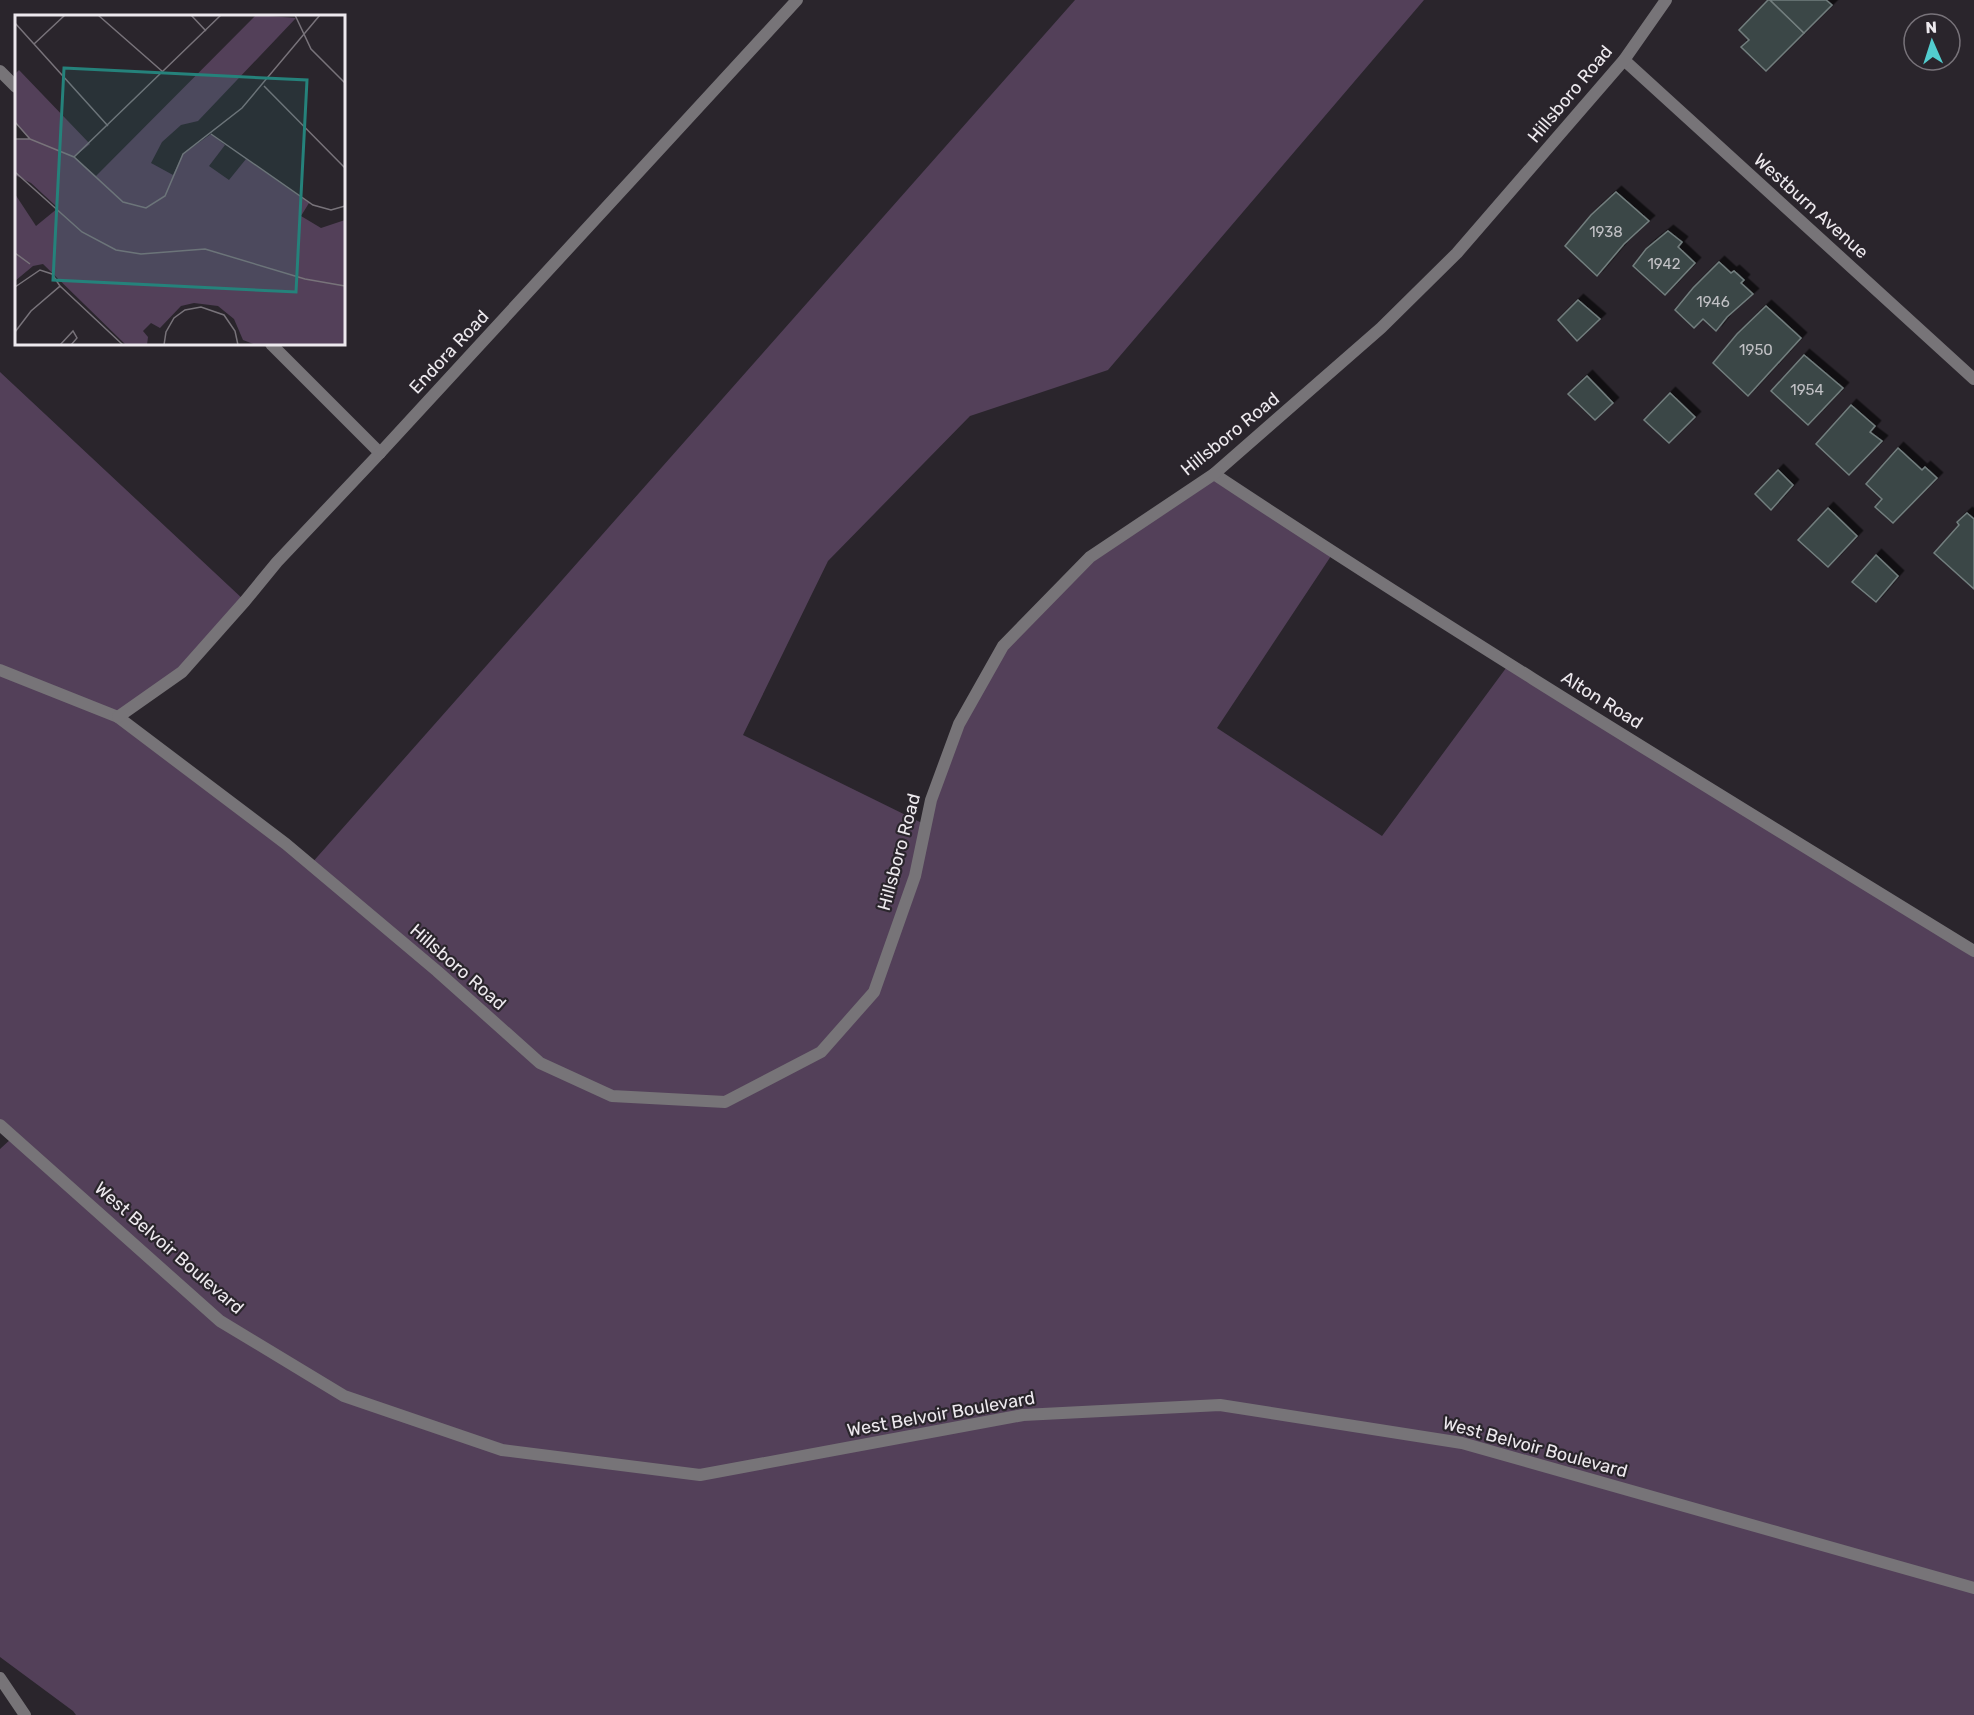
<svg xmlns="http://www.w3.org/2000/svg" width="1974" height="1715" font-family="Rubik,sans-serif">
	<style>
		.green { fill: #534059 }
		.building { fill: #3b4646; stroke: #727e7e; stroke-width: 1.5; filter: url(#shadow) }
		.lines { fill: none; stroke-linecap: round; stroke-linejoin: round }
		.service { stroke: #777478; stroke-width: 12 }
		.minor { stroke: #777478; stroke-width: 12 }
		.tertiary { stroke: #777478; stroke-width: 12 }
		.labels { text-anchor: middle; stroke-width: 4.5; stroke-linejoin: round; paint-order: stroke }
		.number-label { font-size: 15px; fill: #c0c0c4 }
		.street-label { font-size: 18px; fill: #ede9ee; stroke: #2a252c }
		.inset-road { fill: none; stroke: #78737a; stroke-width: 1.5 }
		.view { fill: #25827b; fill-opacity: 0.15; stroke: #25827b; stroke-width: 3 }
		.inset-edge { fill: none; stroke: #ede9ee; stroke-width: 3 }
	</style>
	<defs>
		<filter id="shadow"><feDropShadow dx="5.5" dy="-5.5" stdDeviation="0" flood-color="#0009"/></filter>
	</defs>
	<rect width="100%" height="100%" fill="#2a252c"/>
	<path class="green" d="M1075 0H1424L1108 370 970 416 828 561 743 735 926 825 959 724 1003 646 1090 557 1214 474 1333 553 1217 728 1382 836 1509 664 1974 951V1715H76L73 1711 0 1657V1149L13 1137 0 1126V372L245 601 182 672 118 717 311 864Z"/>
	<g class="building">
		<path d="M1768 0H1770L1804 33 1766 71 1741 47 1749 40 1739 30Z"/>
		<path d="M1770 0H1826L1832 5 1804 33Z"/>
		<path d="M1616 192 1649 221 1624 244 1597 276 1565 246 1591 215Z"/>
		<path d="M1668 231 1682 242 1678 247 1695 263 1665 295 1633 266 1646 249Z"/>
		<path d="M1719 262 1731 273 1734 271 1744 280 1741 283 1753 294 1727 317 1716 331 1703 319 1694 328 1675 310 1693 288Z"/>
		<path d="M1578 300 1600 319 1577 341 1558 320Z"/>
		<path d="M1766 306 1801 338 1748 396 1713 363 1737 334Z"/>
		<path d="M1804 355 1843 388 1808 425 1771 391Z"/>
		<path d="M1587 376 1613 403 1595 420 1568 394Z"/>
		<path d="M1670 393 1695 417 1669 443 1644 420Z"/>
		<path d="M1851 405 1875 426 1870 432 1882 441 1849 475 1816 444Z"/>
		<path d="M1898 448 1922 470 1925 467 1937 478 1893 523 1875 507 1882 499 1866 484Z"/>
		<path d="M1778 470 1793 485 1771 510 1755 494Z"/>
		<path d="M1828 508 1857 536 1828 567 1798 540Z"/>
		<path d="M1967 513 1974 519V589L1934 553 1959 525 1957 522Z"/>
		<path d="M1876 555 1898 576 1876 602 1852 582Z"/>
	</g>
	<g class="lines">
		<path class="service" d="M0 1678 25 1715"/>
		<g class="minor">
			<path d="M1624 60 1974 379"/>
			<path d="M0 71 16 87"/>
			<path d="M271 344 380 453"/>
			<path d="M1214 474C1463 639 1719 794 1974 951"/>
			<path d="M0 670 118 717 286 844 437 971 540 1063 612 1096 725 1102 821 1052 874 992 915 876 931 800 959 724 1003 646 1090 557 1214 474 1381 328 1457 253 1624 60 1666 0"/>
			<path d="M118 717 182 672 245 601 277 562 380 453 797 0"/>
		</g>
		<path class="tertiary" d="M0 1125 220 1321 344 1396 502 1450 700 1475 1023 1415 1220 1405 1462 1443 1974 1588"/>
	</g>
	<g class="labels">
		<g class="number-label">
			<text x="1606" y="237">1938</text>
			<text x="1664" y="269">1942</text>
			<text x="1713" y="307">1946</text>
			<text x="1756" y="355">1950</text>
			<text x="1807" y="395">1954</text>
		</g>
		<g class="street-label">
			<text transform="translate(1570 94) rotate(-50)" y="6">Hillsboro Road</text>
			<text transform="translate(1811 206) rotate(42)" y="6">Westburn Avenue</text>
			<text transform="translate(449 352) rotate(-47)" y="6">Endora Road</text>
			<text transform="translate(1230 434) rotate(-39)" y="6">Hillsboro Road</text>
			<text transform="translate(1602 700) rotate(32)" y="6">Alton Road</text>
			<text transform="translate(899 852) rotate(-75)" y="6">Hillsboro Road</text>
			<text transform="translate(458 967) rotate(41)" y="6">Hillsboro Road</text>
			<text transform="translate(169 1248) rotate(41)" y="6">West Belvoir Boulevard</text>
			<text transform="translate(941 1414) rotate(-10)" y="6">West Belvoir Boulevard</text>
			<text transform="translate(1535 1447) rotate(15)" y="6">West Belvoir Boulevard</text>
		</g>
	</g>
	<g transform="translate(15 15)">
		<rect width="330" height="330" fill="#2a252c"/>
		<path d="M241 0 281 3 183 106 166 110 147 127 136 148 158 160 168 139 196 119 210 130 194 151 214 165 231 144 294 188 286 201 306 213 330 205V330H241L228 325 219 304 203 291 179 288 166 291 145 313 136 308 128 316 133 322 132 330H111L28 249 18 251 0 266V179L21 211 43 193 16 168 0 160V124H14L0 107V59L4 55 75 129 59 142 81 161Z" fill="#534059"/>
		<path class="inset-road" d="M83 0 148 57M176 0 191 16M280 0 296 34 330 68M0 8 93 111M19 29 50 0M249 71 330 153M0 107 15 124M196 119 298 190 316 195 330 191M0 124H15L59 142 108 187 131 193 150 181 168 139 227 93 305 0M59 142 206 0M0 157 67 217 101 235 126 239 190 234 290 264 330 271M0 238 15 249M45 271 108 330M0 272 25 255 37 259 45 271 16 296 0 317M45 330 58 316 62 323 56 330M149 330 151 317 159 303 170 295 186 292 209 300 220 316 223 330"/>
		<path class="view" d="M49 53 292 65 281 277 38 265Z"/>
		<rect width="330" height="330" class="inset-edge"/>
	</g>
	<g transform="translate(1932 42) rotate(357)"><circle r="28" fill="#2a252c" stroke="#78737a" stroke-width="1.5"/>
	<path d="M0-4.5L10 22L0 15L-10 22Z" fill="#52cdcf"/>
	<text y="-9" font-size="16" font-weight="bold" text-anchor="middle" fill="#ede9ee">N</text>
	</g>
</svg>
